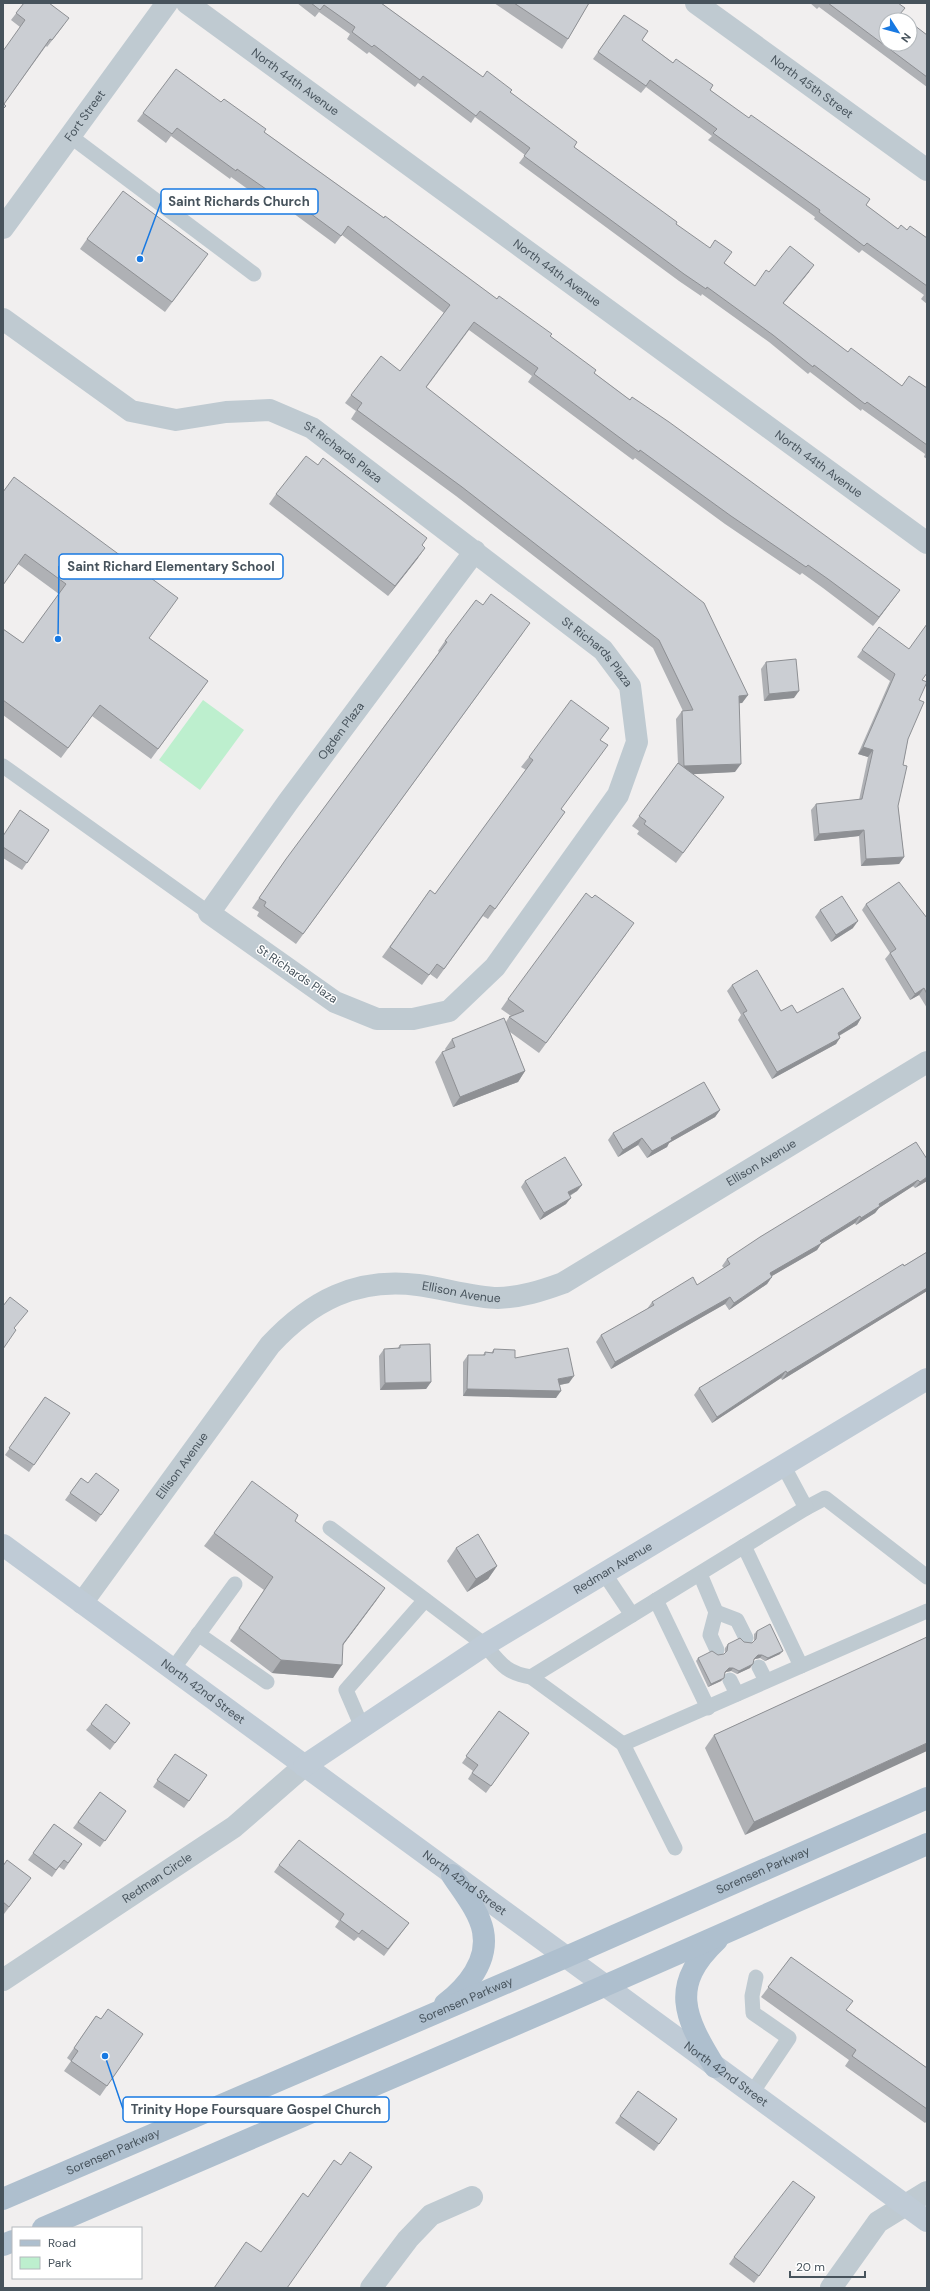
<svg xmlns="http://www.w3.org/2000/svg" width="930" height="2291" font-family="'DM Sans',sans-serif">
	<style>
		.green { fill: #bdefce }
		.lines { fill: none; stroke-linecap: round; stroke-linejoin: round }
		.lane { stroke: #bfcad1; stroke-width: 15 }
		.street { stroke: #bfcad1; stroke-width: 22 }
		.secondary { stroke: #bfcbd6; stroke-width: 22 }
		.primary { stroke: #aebfce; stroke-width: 22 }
		.wall { fill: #afb1b5 }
		.shaded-wall { fill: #8e9094 }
		.building { fill: #cbced3; stroke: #8e9094 }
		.labels { text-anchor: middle; stroke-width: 3; stroke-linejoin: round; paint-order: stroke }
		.street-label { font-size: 12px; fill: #47535c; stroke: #fff }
		.leader { fill: none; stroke: #1879e2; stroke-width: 1.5 }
		.callout-dot { fill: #1879e2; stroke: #fff; stroke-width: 1.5 }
		.callout { fill: #fff; stroke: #1879e2; stroke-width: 1.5 }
		.callout-label { font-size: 13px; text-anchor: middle; font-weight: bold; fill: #47535c }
	</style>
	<rect width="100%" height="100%" fill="#f1efef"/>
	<path class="green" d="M203 700 244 730 200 790 159 760Z"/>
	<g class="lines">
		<g class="lane">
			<path d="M70 136 254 274"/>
			<path d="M3 766 209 913"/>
			<path d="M806 1508 825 1498 927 1577"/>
			<path d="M330 1528 485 1645C501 1664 506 1673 531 1677L632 1615"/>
			<path d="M744 1546 801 1666"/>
			<path d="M604 1573 632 1615 806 1508 783 1465"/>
			<path d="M700 1574 716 1612"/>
			<path d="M656 1600 708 1708"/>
			<path d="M198 1634 267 1682"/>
			<path d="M717 1650 710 1635 716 1612 737 1620 746 1638"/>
			<path d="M759 1667 766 1681"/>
			<path d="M173 1669 235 1584"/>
			<path d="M531 1677 623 1744 675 1848"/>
			<path d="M730 1680 737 1694"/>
			<path d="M362 1727 346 1690 425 1600"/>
			<path d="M623 1744 927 1611"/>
			<path d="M752 2093 789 2038 753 2013 752 1996 756 1977"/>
		</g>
		<g class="street">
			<path id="s1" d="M187 3 927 543"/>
			<path id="s2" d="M696 3 927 170"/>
			<path id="s3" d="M3 228 167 3"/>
			<path id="s4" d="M3 319 131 411 176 420 226 412 270 410 312 428 603 650 630 686 637 742 618 795 495 967 449 1011 413 1019H377L335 1002 209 913 288 802 475 551"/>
			<path id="s5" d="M82 1603 270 1345C311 1301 356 1277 418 1285 442 1288 475 1298 498 1298 522 1297 541 1291 563 1283L927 1062"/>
			<path id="s6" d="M3 1980 234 1827 304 1766"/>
			<path d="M371 2288 408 2239 431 2215 472 2197"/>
			<path d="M831 2288 878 2222 927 2192"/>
		</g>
		<g class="secondary">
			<path id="s7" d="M3 1545 927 2221"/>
			<path id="s8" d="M304 1766 485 1645 927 1379"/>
		</g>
		<g class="primary">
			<path d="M445 2004C467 1987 489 1961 483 1931 479 1911 463 1892 452 1875"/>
			<path d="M715 2067C684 2017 669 1985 717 1940"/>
			<path id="s9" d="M3 2199 566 1957 927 1798"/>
			<path d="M43 2228 570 2001 927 1844"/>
			<path d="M3 2245 13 2241"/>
		</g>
	</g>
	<g class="wall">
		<path d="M24 3 64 25 47 47 46 46 4 104 20 27 11 20Z"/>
		<path d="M297 3H381L483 77 512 90 510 92 574 147 676 224 724 263 755 286 769 272H809L783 303 848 352 902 386 927 388V459L924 457 925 454 862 409 861 411 810 372 808 374 769 342 702 294 701 296 679 281 519 163 525 155 475 117 471 123 418 83 415 87 369 52 367 54 347 39 350 34 319 12 315 17Z"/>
		<path d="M494 3H589L568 39 562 49Z"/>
		<path d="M810 3H898L900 14 927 35V87L819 7 817 9Z"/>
		<path d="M624 15 642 40 710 90 898 229 907 230 927 238V304L921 299 924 295 862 250 859 253 814 219 815 217 708 140 712 136 646 87 641 93 593 59Z"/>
		<path d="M221 102 264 132 497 299 550 336 594 373 630 400 900 590 873 626 823 588 802 573 800 575 725 524 635 458 633 460 528 382 532 376 469 330 426 388 748 695 742 703H739L735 772 693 774 717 807 676 863 637 834 639 831 632 826 678 764 676 719 682 711H683L653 648 456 496 351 419 356 411 345 403 351 395 400 371 444 313 342 235 335 244 274 199 270 205 231 177 230 179 171 136 166 143 137 121 143 113Z"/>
		<path d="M87 239 201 264 165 312 80 249Z"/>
		<path d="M3 492 149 638 208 681 151 759 92 716 61 758 3 715V629L23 643 59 594 18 564Z"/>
		<path d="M276 494 422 545 418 558 388 596 269 504Z"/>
		<path d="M523 633 296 944 257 916 259 912 252 908 279 869 439 652 438 651 445 641Z"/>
		<path d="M862 650 922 680 919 700 908 739 903 765 898 806 904 857 899 864 861 866 859 836 814 841 811 810 816 804 859 800 868 757 858 754 890 681 857 657Z"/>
		<path d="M766 662 794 698 764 701 761 669Z"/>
		<path d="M601 740 561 809 565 812 488 919 483 916 437 979 430 974 422 985 382 957 430 890 435 894 526 770 521 767 529 757Z"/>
		<path d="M49 830 22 870 3 858V836Z"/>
		<path d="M866 904 927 918V1008L919 995 910 1000 885 959 890 953 862 910Z"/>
		<path d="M820 910 853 928 831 942 815 917Z"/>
		<path d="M627 933 539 1053 510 1032 525 1071 518 1082 453 1107 435 1062 442 1052 446 1051 445 1049 452 1039 506 1022 509 1017 511 1016 501 1009 508 999Z"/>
		<path d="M732 985 781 1011 861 1018 857 1025 839 1036 836 1044 772 1079 738 1020 741 1015 727 991Z"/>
		<path d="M720 1110 715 1117 669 1143 667 1147 647 1158 638 1145 618 1157 608 1140 613 1133Z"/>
		<path d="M927 1159V1181L915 1188 913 1186 879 1208 875 1213 856 1225 855 1223 821 1244 817 1250 772 1276 767 1284 729 1310 725 1304 611 1369 596 1342 601 1335 647 1309 652 1302 697 1285 724 1268 722 1266 727 1259Z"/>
		<path d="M525 1181 582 1185 577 1191 570 1196 566 1204 540 1220 521 1187Z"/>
		<path d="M927 1252V1291L782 1380 781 1378 712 1423 694 1395 699 1388Z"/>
		<path d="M400 1345 431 1382 426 1389 380 1390 379 1356 384 1349H397Z"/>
		<path d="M494 1349 515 1358 569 1383 560 1385 556 1398 463 1396V1362L468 1355H483L485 1352 491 1353Z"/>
		<path d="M45 1397 70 1413 29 1472 5 1455Z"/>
		<path d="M81 1478 88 1483 119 1490 96 1522 65 1500Z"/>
		<path d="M295 1521 385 1588 343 1645 333 1678 272 1673 230 1641 264 1590 204 1546 214 1533Z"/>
		<path d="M456 1548 497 1566 488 1579 467 1592 447 1561Z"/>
		<path d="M757 1631 780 1654 765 1661 760 1658 755 1659 753 1660 750 1668 737 1674 731 1671 726 1672 725 1673 721 1681 708 1687 696 1661 698 1658 724 1654 725 1653V1648L728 1644 744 1642 752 1643 754 1641V1634Z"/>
		<path d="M927 1637 745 1835 705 1748 714 1735Z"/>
		<path d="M499 1711 529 1733 486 1793 468 1779 473 1771 462 1763Z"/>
		<path d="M130 1723 110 1750 86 1730 91 1724Z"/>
		<path d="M175 1754 207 1775 184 1808 153 1787Z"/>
		<path d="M100 1792 126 1811 100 1847 73 1828Z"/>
		<path d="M54 1824 82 1844 64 1870 59 1867 52 1877 28 1860Z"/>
		<path d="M279 1865 409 1923 384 1956 358 1937 354 1941 335 1927 339 1921 274 1872Z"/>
		<path d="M3 1866 26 1885 4 1914 3 1913Z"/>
		<path d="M791 1957 847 2010 927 2068V2121L925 2123 845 2066 849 2060 761 1997Z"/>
		<path d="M96 2016 101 2019 143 2034 100 2096 64 2071 71 2061 67 2058Z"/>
		<path d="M638 2091 677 2119 654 2151 615 2123Z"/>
		<path d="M815 2197 754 2283 729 2264 734 2257Z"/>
	</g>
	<g class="shaded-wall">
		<path d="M814 265 809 272 778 310 783 303Z"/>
		<path d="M425 548 418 558 388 596 395 586Z"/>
		<path d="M900 590 873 626 879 617Z"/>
		<path d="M799 691 794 698 764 701 769 694Z"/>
		<path d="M748 695 742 703 733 704 739 696Z"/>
		<path d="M863 747 873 750 868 757 858 754Z"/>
		<path d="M741 764 735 772 678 775 684 766Z"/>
		<path d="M864 830 859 836 814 841 819 834Z"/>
		<path d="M904 857 899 864 861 866 866 859Z"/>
		<path d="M858 921 853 928 831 942 836 935Z"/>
		<path d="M924 988 919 995 910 1000 915 994Z"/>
		<path d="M861 1018 857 1025 833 1039 838 1033Z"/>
		<path d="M840 1038 836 1044 772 1079 777 1072Z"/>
		<path d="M525 1071 518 1082 453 1107 460 1097Z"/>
		<path d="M720 1110 715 1117 669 1143 667 1147 647 1158 652 1151 671 1138Z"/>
		<path d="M642 1138 638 1145 618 1157 623 1150Z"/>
		<path d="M927 1177V1181L915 1188 920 1182Z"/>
		<path d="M918 1180 913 1186 879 1208 875 1213 856 1225 861 1218 879 1204Z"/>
		<path d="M582 1185 577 1191 563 1199 568 1192Z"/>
		<path d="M571 1198 566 1204 540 1220 544 1213Z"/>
		<path d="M860 1216 855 1223 821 1244 817 1250 765 1280 770 1273Z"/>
		<path d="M772 1277 767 1284 729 1310 734 1303Z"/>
		<path d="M927 1288V1291L782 1380 787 1373Z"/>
		<path d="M730 1297 725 1304 611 1369 615 1362Z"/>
		<path d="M786 1371 781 1378 712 1423 717 1417Z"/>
		<path d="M574 1376 569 1383 554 1386 558 1379Z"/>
		<path d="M431 1382 426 1389 380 1390 385 1383Z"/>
		<path d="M467 1389 561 1391 556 1398 463 1396Z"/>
		<path d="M497 1566 488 1579 467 1592 476 1579Z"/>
		<path d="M385 1588 376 1601 334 1657 343 1644Z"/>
		<path d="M783 1651 780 1654 765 1661 768 1658Z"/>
		<path d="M758 1655H762L760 1658 755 1659 751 1662Z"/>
		<path d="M281 1660 342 1665 333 1678 272 1673Z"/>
		<path d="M753 1664 750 1668 737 1674 739 1671Z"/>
		<path d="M729 1668H733L731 1671 726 1672 722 1675Z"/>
		<path d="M724 1678 721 1681 708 1687 711 1684Z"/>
		<path d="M927 1743V1751L745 1835 754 1822Z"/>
	</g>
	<g class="building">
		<path d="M24 3H49L69 18 52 40 50 39 4 104 6 106 3 109V51L25 20 16 13Z"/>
		<path d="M311 3H381L483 77 487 71 512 90 510 92 577 142 574 147 677 222 676 224 710 248 715 240 732 252 724 263 755 286 766 270 769 272 790 246 814 265 783 303 848 352 851 348 902 386 909 376 927 388V445L867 402 865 404 814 365 813 367 773 335 707 287 706 289 684 274 524 156 530 148 480 111 476 116 423 76 420 80 374 45 372 47 352 32 355 27 324 5 320 10Z"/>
		<path d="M514 3H589L568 39Z"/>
		<path d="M828 3H898L905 8 900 14 908 20H886V44H910V22L927 35V77Z"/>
		<path d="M624 15 648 31 642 40 673 63 676 59 713 85 710 90 749 118 751 115 870 199 866 205 898 229 901 225 907 230 910 226 927 238V286L867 243 864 246 819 212 820 210 713 133 717 129 650 80 646 86 598 52Z"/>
		<path d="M176 69 221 102 224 99 266 129 264 132 384 218 385 216 497 299 499 296 552 334 550 336 596 370 594 373 630 400 632 397 669 422 900 590 879 617 828 579 808 565 806 567 731 516 640 450 639 452 534 374 538 368 474 322 426 387 704 603 748 695 739 696 741 764 684 766 682 711 693 710 659 640 462 487 357 410 362 403 351 395 381 356 400 371 450 305 348 226 341 236 280 191 276 196 237 169 236 171 177 128 172 134 143 113Z"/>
		<path d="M123 191 208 254 172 302 87 239Z"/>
		<path d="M306 456 318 465 323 458 427 538 422 545 425 548 395 586 276 494Z"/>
		<path d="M14 477 178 598 149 638 208 681 158 749 100 705 68 748 3 700V629L23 643 66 584 25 554 3 585V492Z"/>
		<path d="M491 594 530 623 303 934 264 906 266 902 259 898 286 859 447 642 445 641 476 600 483 605Z"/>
		<path d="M927 624V673L922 680 927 682 919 700 924 702 908 739 903 765 907 766 898 806 904 857 866 859 864 830 819 834 816 804 862 799 873 750 863 747 895 674 862 650 879 627 909 649Z"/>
		<path d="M796 659 799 691 769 694 766 662Z"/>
		<path d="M571 700 609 728 600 740 608 745 561 809 565 812 495 909 490 905 444 969 437 964 429 975 390 947 430 890 435 894 533 760 529 757Z"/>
		<path d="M678 763 724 797 683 853 644 824 646 821 639 816Z"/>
		<path d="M20 810 49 830 27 863 3 847V836Z"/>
		<path d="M899 882 927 918V994L924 988 915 994 890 953 896 949 866 904Z"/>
		<path d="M586 893 592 898 595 895 634 923 546 1043 509 1017 524 1011 508 999Z"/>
		<path d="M842 896 858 921 836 935 820 910Z"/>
		<path d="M757 970 781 1011 792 1005 797 1013 843 988 861 1018 838 1033 840 1038 777 1072 743 1013 747 1011 732 985Z"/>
		<path d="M504 1018 525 1071 460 1097 442 1052 455 1047 452 1039Z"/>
		<path d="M704 1082 720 1110 671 1138 672 1140 652 1151 642 1138 623 1150 613 1133Z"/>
		<path d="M916 1142 927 1159V1177L920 1182 918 1180 879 1204 880 1206 861 1218 860 1216 820 1241 822 1243 770 1273 772 1277 734 1303 730 1297 615 1362 601 1335 654 1305 652 1302 693 1277 697 1285 730 1264 727 1259 760 1237Z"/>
		<path d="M565 1157 582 1185 568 1192 571 1198 544 1213 525 1181Z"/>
		<path d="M927 1252V1288L787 1373 786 1371 717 1417 699 1388 903 1264 904 1266Z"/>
		<path d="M10 1297 28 1311 14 1328 16 1330 3 1349V1306Z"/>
		<path d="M430 1344 431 1382 385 1383 384 1349 400 1348V1345Z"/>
		<path d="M568 1348 574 1376 558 1379 561 1391 467 1389 468 1355H485V1352L493 1353 494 1349 515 1350V1358Z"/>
		<path d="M45 1397 70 1413 34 1465 9 1448Z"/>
		<path d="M96 1473 119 1490 101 1515 70 1493 81 1478 88 1483Z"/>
		<path d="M252 1481 298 1515 295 1521 385 1588 343 1644 342 1665 281 1660 239 1628 273 1577 214 1533Z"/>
		<path d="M478 1534 497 1566 476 1579 456 1548Z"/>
		<path d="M770 1624 783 1651 768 1658 762 1655H758L754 1659 753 1664 739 1671 733 1668H729L725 1672 724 1678 711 1684 698 1658 712 1651 718 1655 724 1654 727 1651 728 1644 740 1638 744 1642 752 1643 756 1639 757 1631Z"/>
		<path d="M927 1637V1743L754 1822 714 1735Z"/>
		<path d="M106 1704 130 1723 115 1743 91 1724Z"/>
		<path d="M499 1711 529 1733 491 1786 472 1773 478 1765 466 1756Z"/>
		<path d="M175 1754 207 1775 189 1801 157 1780Z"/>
		<path d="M100 1792 126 1811 105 1841 78 1822Z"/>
		<path d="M54 1824 82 1844 68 1863 64 1860 56 1870 33 1853Z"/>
		<path d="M299 1840 409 1923 388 1949 362 1930 359 1934 340 1920 344 1914 279 1865Z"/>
		<path d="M7 1860 31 1878 9 1907 3 1902V1866Z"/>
		<path d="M791 1957 853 2001 846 2010 927 2068V2109L852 2056 856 2050 768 1987Z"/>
		<path d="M108 2009 143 2034 107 2086 71 2061 78 2051 74 2048 96 2016 101 2019Z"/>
		<path d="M638 2091 677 2119 659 2144 620 2116Z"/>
		<path d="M350 2152 372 2167 287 2288H214L246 2242 261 2252 303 2193 308 2197 334 2160 341 2165Z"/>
		<path d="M793 2181 815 2197 759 2276 734 2257Z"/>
	</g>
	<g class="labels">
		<g class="street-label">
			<text dy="4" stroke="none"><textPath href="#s1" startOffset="134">North 44th Avenue</textPath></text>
			<text dy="4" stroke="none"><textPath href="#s2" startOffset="143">North 45th Street</textPath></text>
			<text dy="4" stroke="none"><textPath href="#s3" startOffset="139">Fort Street</textPath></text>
			<text dy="4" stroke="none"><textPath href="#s1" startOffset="458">North 44th Avenue</textPath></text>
			<text dy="4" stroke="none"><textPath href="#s4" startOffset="383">St Richards Plaza</textPath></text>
			<text dy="4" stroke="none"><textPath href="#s1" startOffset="782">North 44th Avenue</textPath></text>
			<text dy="4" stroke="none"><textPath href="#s4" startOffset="707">St Richards Plaza</textPath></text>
			<text dy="4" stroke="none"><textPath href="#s4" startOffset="1640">Ogden Plaza</textPath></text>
			<text transform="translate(297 974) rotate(34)" y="4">St Richards Plaza</text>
			<text dy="4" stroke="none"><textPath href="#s5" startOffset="866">Ellison Avenue</textPath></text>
			<text dy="4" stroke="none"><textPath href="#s5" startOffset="530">Ellison Avenue</textPath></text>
			<text dy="4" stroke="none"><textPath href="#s5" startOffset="170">Ellison Avenue</textPath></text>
			<text dy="4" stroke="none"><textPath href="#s8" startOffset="367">Redman Avenue</textPath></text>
			<text dy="4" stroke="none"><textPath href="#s7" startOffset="248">North 42nd Street</textPath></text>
			<text dy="4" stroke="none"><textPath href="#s9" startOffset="828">Sorensen Parkway</textPath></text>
			<text dy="4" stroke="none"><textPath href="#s6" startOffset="185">Redman Circle</textPath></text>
			<text dy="4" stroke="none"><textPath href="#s7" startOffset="572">North 42nd Street</textPath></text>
			<text dy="4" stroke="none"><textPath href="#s9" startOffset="504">Sorensen Parkway</textPath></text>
			<text dy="4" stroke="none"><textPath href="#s7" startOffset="896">North 42nd Street</textPath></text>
			<text dy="4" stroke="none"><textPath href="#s9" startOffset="120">Sorensen Parkway</textPath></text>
		</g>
	</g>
	<path class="leader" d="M140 259L161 202M58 639L59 566M105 2056L123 2109"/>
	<g class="callout-dot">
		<circle cx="140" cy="259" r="4"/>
		<circle cx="58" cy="639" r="4"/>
		<circle cx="105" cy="2056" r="4"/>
	</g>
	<g class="callout">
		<rect x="161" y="189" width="157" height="25" rx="4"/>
		<rect x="59" y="554" width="224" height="25" rx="4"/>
		<rect x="123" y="2097" width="266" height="25" rx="4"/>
	</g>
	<g class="callout-label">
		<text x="239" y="206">Saint Richards Church</text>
		<text x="171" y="571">Saint Richard Elementary School</text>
		<text x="256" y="2114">Trinity Hope Foursquare Gospel Church</text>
	</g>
	<rect width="930" height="2291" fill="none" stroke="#47535c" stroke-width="8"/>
	<rect x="12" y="2227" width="130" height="52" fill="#ffffff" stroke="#b5babe"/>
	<rect x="20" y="2240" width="20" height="6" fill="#aebfce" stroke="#b5babe"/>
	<text x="48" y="2247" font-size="12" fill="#47535c">Road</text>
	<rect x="20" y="2257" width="20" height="12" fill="#bdefce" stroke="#b5babe"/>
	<text x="48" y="2267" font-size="12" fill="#47535c">Park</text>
	<g transform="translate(898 32) rotate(126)"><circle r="19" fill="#ffffff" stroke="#b5babe"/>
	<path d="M0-3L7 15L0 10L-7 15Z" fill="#1879e2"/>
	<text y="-6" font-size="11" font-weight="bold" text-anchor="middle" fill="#47535c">N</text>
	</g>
	<path d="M790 2271v6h75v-6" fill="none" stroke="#47535c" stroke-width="2"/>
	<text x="796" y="2271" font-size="12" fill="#47535c" stroke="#ffffff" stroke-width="3" paint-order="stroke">20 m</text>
</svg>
